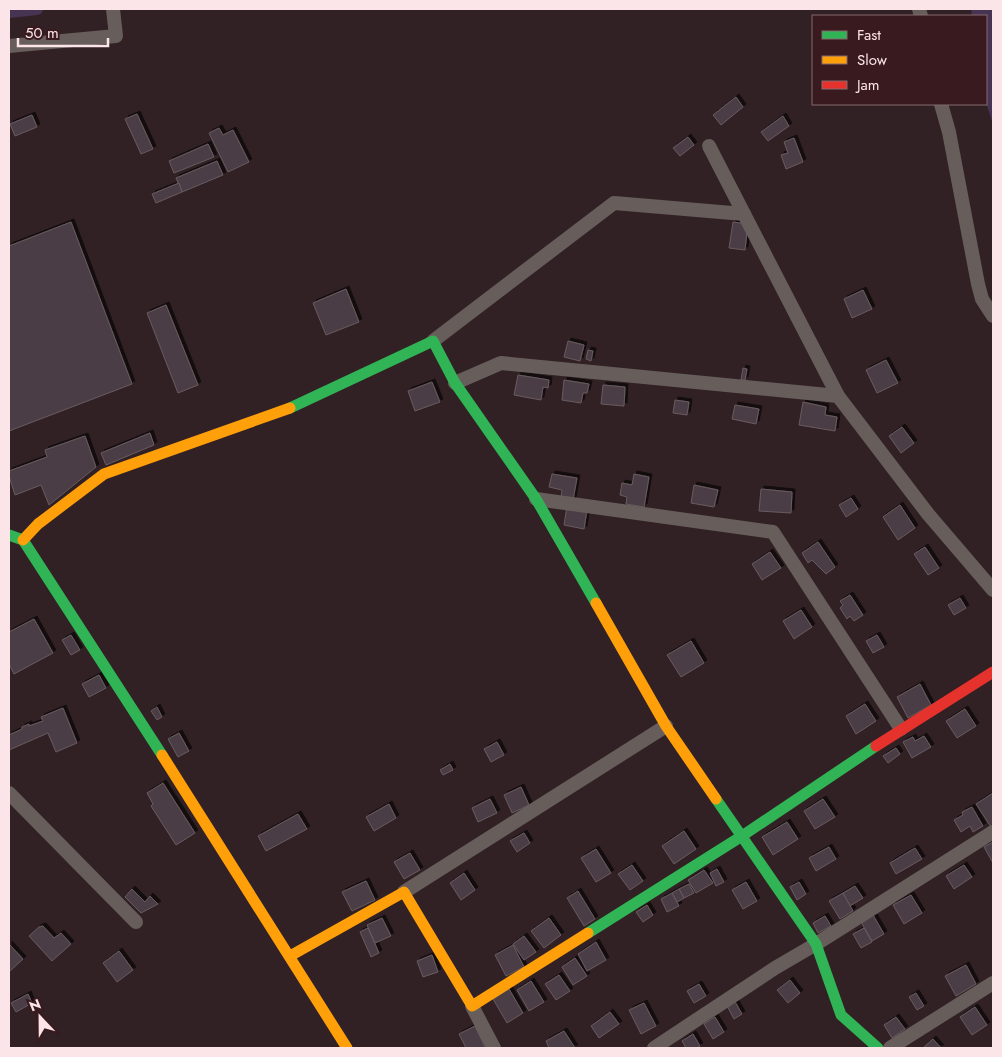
<svg xmlns="http://www.w3.org/2000/svg" width="1002" height="1057" font-family="Jost,sans-serif">
	<style>
		.water { fill: #473352 }
		.lines { fill: none; stroke-linecap: round; stroke-linejoin: round }
		.canal { stroke: #473352; stroke-width: 12 }
		.building { fill: #4c3e44; stroke: #685b60; filter: url(#shadow) }
		.street { stroke: #675e5c; stroke-width: 14 }
		.fast { stroke: #30b455; stroke-width: 11 }
		.slow { stroke: #ff9f0a; stroke-width: 11 }
		.jam { stroke: #e5322d; stroke-width: 11 }
	</style>
	<defs>
		<filter id="shadow"><feDropShadow dx="3" dy="-3" stdDeviation="0" flood-color="#0009"/></filter>
	</defs>
	<rect width="100%" height="100%" fill="#312124"/>
	<path class="water" d="M971 9H993V125L986 102V16H972Z"/>
	<g class="lines">
		<path class="canal" d="M9 12 37 9"/>
	</g>
	<g class="building">
		<path d="M736 97 743 107 721 125 713 115Z"/>
		<path d="M137 114 153 149 141 154 125 119Z"/>
		<path d="M32 115 37 127 15 136 10 124Z"/>
		<path d="M783 116 789 126 768 141 761 132Z"/>
		<path d="M219 128 223 135 233 130 249 162 228 172 209 133Z"/>
		<path d="M688 137 694 145 680 156 673 148Z"/>
		<path d="M794 138 803 162 786 169 781 155 788 153 784 142Z"/>
		<path d="M208 144 214 157 174 173 169 161Z"/>
		<path d="M217 161 223 175 182 192 176 178Z"/>
		<path d="M179 183 182 192 156 203 152 194Z"/>
		<path d="M71 222 132 384 9 431V246Z"/>
		<path d="M733 222 748 224 745 250 729 248Z"/>
		<path d="M346 289 359 322 326 335 313 303Z"/>
		<path d="M863 290 872 309 852 318 844 299Z"/>
		<path d="M166 305 198 385 178 393 147 313Z"/>
		<path d="M568 341 584 345 580 361 564 357Z"/>
		<path d="M588 350 593 351 591 361 586 359Z"/>
		<path d="M886 360 898 383 877 393 866 370Z"/>
		<path d="M743 368 747 369 745 380H741Z"/>
		<path d="M518 375 549 380 548 388 543 387 541 400 514 395Z"/>
		<path d="M564 380 589 384 587 393H583L581 403 562 400Z"/>
		<path d="M432 382 440 402 415 411 408 391Z"/>
		<path d="M603 385 625 387 624 406 601 404Z"/>
		<path d="M675 400 689 402 687 415 673 413Z"/>
		<path d="M803 402 826 407 825 415 837 417 835 431 799 425Z"/>
		<path d="M735 405 759 409 756 424 732 419Z"/>
		<path d="M902 427 914 443 901 453 889 436Z"/>
		<path d="M150 433 154 445 106 465 101 453Z"/>
		<path d="M85 436 96 467 49 505 41 485 15 495 9 476V471L47 457 45 450Z"/>
		<path d="M552 474 577 478 573 500 561 498 562 490 549 487Z"/>
		<path d="M634 474 649 477 644 507 626 504 627 497 620 495 622 483 632 485Z"/>
		<path d="M694 485 718 490 714 507 691 503Z"/>
		<path d="M761 489 792 492 791 513 759 511Z"/>
		<path d="M851 498 858 509 846 517 839 505Z"/>
		<path d="M900 505 915 528 898 540 883 517Z"/>
		<path d="M567 506 587 510 584 529 564 525Z"/>
		<path d="M818 542 835 567 826 574 812 560 808 563 802 553Z"/>
		<path d="M925 547 939 568 928 575 914 554Z"/>
		<path d="M770 552 781 568 762 580 752 564Z"/>
		<path d="M850 595 863 615 854 621 850 616 847 619 840 608 843 605 840 601Z"/>
		<path d="M960 598 966 608 954 615 948 605Z"/>
		<path d="M801 610 812 627 794 639 783 621Z"/>
		<path d="M34 619 53 653 14 674 9 664V632Z"/>
		<path d="M71 635 80 650 71 655 62 640Z"/>
		<path d="M877 635 884 647 873 653 866 641Z"/>
		<path d="M691 641 704 663 681 677 667 655Z"/>
		<path d="M99 675 106 688 89 697 82 684Z"/>
		<path d="M920 684 931 705 908 718 897 697Z"/>
		<path d="M865 704 876 721 856 734 846 716Z"/>
		<path d="M157 707 162 717 157 720 151 711Z"/>
		<path d="M63 708 77 743 56 752 48 733 9 750V735L22 729V727L29 724V726L43 721 41 717Z"/>
		<path d="M965 709 976 726 957 738 946 721Z"/>
		<path d="M179 733 189 751 178 757 168 739Z"/>
		<path d="M924 736 931 747 912 758 903 742 913 737 915 741Z"/>
		<path d="M497 742 504 755 491 762 484 749Z"/>
		<path d="M896 748 900 754 888 763 883 756Z"/>
		<path d="M450 764 453 770 443 775 440 770Z"/>
		<path d="M163 783 195 833 176 845 151 806 153 804 147 793Z"/>
		<path d="M521 787 529 805 512 813 504 795Z"/>
		<path d="M993 793V825L991 827 976 804Z"/>
		<path d="M490 799 497 813 478 822 472 808Z"/>
		<path d="M823 799 835 817 815 829 804 811Z"/>
		<path d="M389 804 396 818 374 831 366 817Z"/>
		<path d="M972 807 983 826 973 832 970 826 961 832 954 820 963 815 962 812Z"/>
		<path d="M298 814 307 829 266 851 258 836Z"/>
		<path d="M787 822 798 839 773 855 762 837Z"/>
		<path d="M684 831 696 849 674 864 662 846Z"/>
		<path d="M524 833 530 843 517 852 510 841Z"/>
		<path d="M993 842V863L984 847Z"/>
		<path d="M829 847 836 859 816 871 809 858Z"/>
		<path d="M915 848 922 859 896 874 890 863Z"/>
		<path d="M596 849 611 873 596 882 581 858Z"/>
		<path d="M410 853 420 870 404 879 394 862Z"/>
		<path d="M632 865 643 881 630 890 618 874Z"/>
		<path d="M964 865 972 877 954 889 946 876Z"/>
		<path d="M717 869 724 882 716 886 710 873Z"/>
		<path d="M704 870 713 883 696 893 688 880Z"/>
		<path d="M464 873 475 890 461 900 450 883Z"/>
		<path d="M366 881 375 900 352 911 342 892Z"/>
		<path d="M746 882 757 901 743 909 732 890Z"/>
		<path d="M799 882 806 894 797 900 790 887Z"/>
		<path d="M689 884 694 893 684 898 679 889Z"/>
		<path d="M855 886 863 898 850 906 843 893Z"/>
		<path d="M132 889 145 902 150 896 158 904 141 913 125 897Z"/>
		<path d="M679 889 684 898 677 902 672 893Z"/>
		<path d="M578 891 595 919 584 926 567 898Z"/>
		<path d="M672 893 679 906 667 912 661 899Z"/>
		<path d="M843 893 853 911 840 919 829 901Z"/>
		<path d="M911 895 922 913 904 924 893 905Z"/>
		<path d="M647 905 653 915 643 922 636 912Z"/>
		<path d="M873 915 884 934 872 941 861 922Z"/>
		<path d="M825 916 831 926 818 933 813 923Z"/>
		<path d="M382 918 391 936 375 943 367 925Z"/>
		<path d="M549 918 561 935 544 948 531 931Z"/>
		<path d="M43 926 54 938 61 933 71 944 52 961 29 936 39 927Z"/>
		<path d="M368 928 379 953 371 957 360 932Z"/>
		<path d="M864 928 872 942 861 948 853 934Z"/>
		<path d="M524 936 536 952 524 960 513 944Z"/>
		<path d="M596 942 606 960 587 971 578 954Z"/>
		<path d="M9 944 23 959 9 972Z"/>
		<path d="M513 945 524 967 506 976 495 955Z"/>
		<path d="M119 951 133 970 117 982 103 963Z"/>
		<path d="M432 955 438 972 423 977 417 961Z"/>
		<path d="M575 958 587 976 573 985 562 967Z"/>
		<path d="M966 965 976 984 956 996 945 976Z"/>
		<path d="M559 975 570 991 556 1000 545 984Z"/>
		<path d="M790 980 800 993 788 1003 777 990Z"/>
		<path d="M531 981 544 1002 529 1011 517 990Z"/>
		<path d="M699 984 706 996 694 1003 687 991Z"/>
		<path d="M509 989 523 1013 507 1023 493 999Z"/>
		<path d="M916 993 924 1006 917 1010 909 997Z"/>
		<path d="M28 994 32 1003 16 1012 11 1003Z"/>
		<path d="M734 1000 742 1014 734 1019 726 1004Z"/>
		<path d="M644 1003 656 1026 641 1034 629 1010Z"/>
		<path d="M975 1007 987 1025 972 1035 960 1017Z"/>
		<path d="M610 1012 619 1024 599 1038 591 1026Z"/>
		<path d="M715 1017 724 1032 713 1039 704 1024Z"/>
		<path d="M896 1017 905 1029 892 1038 884 1025Z"/>
		<path d="M475 1026 485 1047 482 1048H466L459 1034Z"/>
		<path d="M564 1031 575 1048H549L546 1041Z"/>
		<path d="M693 1034 700 1046 696 1048H686L682 1041Z"/>
		<path d="M933 1039 941 1048H923Z"/>
	</g>
	<g class="lines">
		<g class="street">
			<path d="M919 9 921 16"/>
			<path d="M9 46 116 36 113 9"/>
			<path d="M941 104 949 132 978 284 982 299 993 316"/>
			<path d="M709 146 744 214"/>
			<path d="M433 341 614 203 744 214 838 396"/>
			<path d="M455 383 501 363 838 396 928 514 993 590"/>
			<path d="M536 499 773 532 901 729"/>
			<path d="M9 793 136 922"/>
			<path d="M404 892 666 726"/>
			<path d="M472 1006 494 1048"/>
			<path d="M654 1048 775 968 816 944 993 832"/>
			<path d="M890 1048 993 983"/>
		</g>
		<g class="fast">
			<path d="M290 408 433 341 455 383 536 499 596 603"/>
			<path d="M9 535 23 540 162 755"/>
			<path d="M716 799 816 944 841 1015 878 1048"/>
			<path d="M588 933 742 836 876 746"/>
		</g>
		<g class="slow">
			<path d="M23 540 38 524 104 474 290 408"/>
			<path d="M596 603 666 726 716 799"/>
			<path d="M162 755 347 1048"/>
			<path d="M290 956 404 892 472 1006 588 933"/>
		</g>
		<path class="jam" d="M876 746 993 672"/>
	</g>
	<rect width="1002" height="1057" fill="none" stroke="#fbe5e8" stroke-width="20"/>
	<rect x="812" y="15" width="175" height="90" fill="#381a1f" stroke="#866b6f"/>
	<rect x="822" y="31" width="25" height="8" fill="#30b455" stroke="#866b6f"/>
	<text x="857" y="40" font-size="15" fill="#fbe5e8">Fast</text>
	<rect x="822" y="56" width="25" height="8" fill="#ff9f0a" stroke="#866b6f"/>
	<text x="857" y="65" font-size="15" fill="#fbe5e8">Slow</text>
	<rect x="822" y="81" width="25" height="8" fill="#e5322d" stroke="#866b6f"/>
	<text x="857" y="90" font-size="15" fill="#fbe5e8">Jam</text>
	<g transform="translate(40 1017) rotate(338)" stroke="#381a1f" stroke-width="4" paint-order="stroke">
	<path d="M0-4L9 19L0 12L-9 19Z" fill="#fbe5e8"/>
	<text y="-8" font-size="14" font-weight="bold" text-anchor="middle" fill="#fbe5e8">N</text>
	</g>
	<path d="M18 38v8h90v-8" fill="none" stroke="#fbe5e8" stroke-width="2.5"/>
	<text x="25" y="38" font-size="15" fill="#fbe5e8" stroke="#381a1f" stroke-width="4" paint-order="stroke">50 m</text>
</svg>
